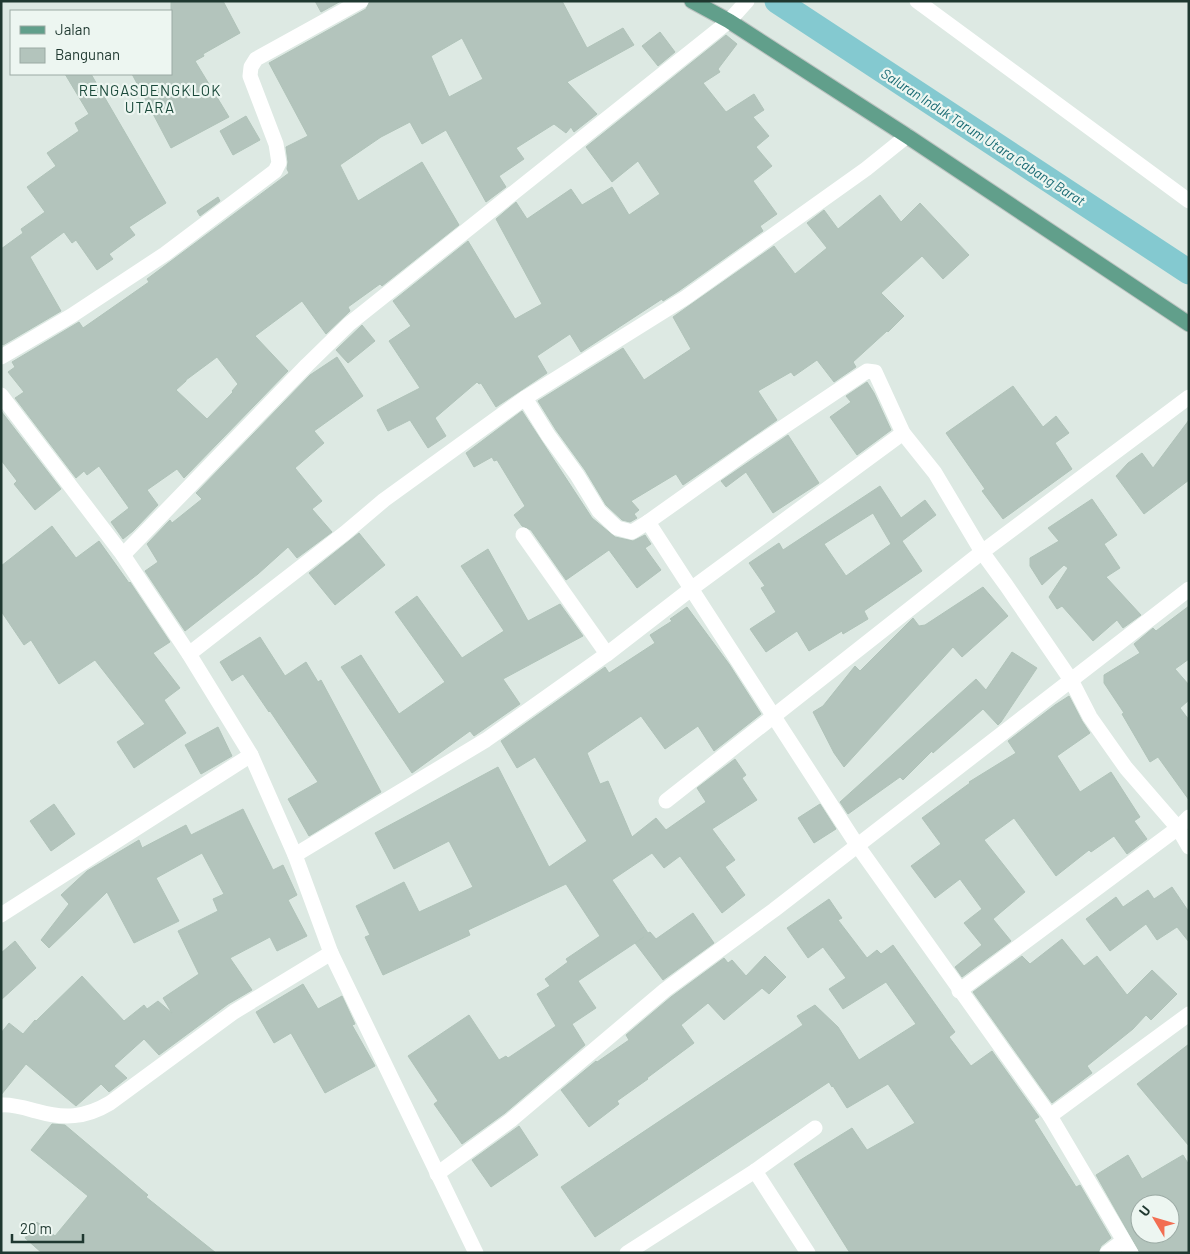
<svg xmlns="http://www.w3.org/2000/svg" width="1190" height="1254" font-family="Barlow,sans-serif">
	<style>
		.lines { fill: none; stroke-linecap: round; stroke-linejoin: round }
		.canal { stroke: #84c9d0; stroke-width: 25 }
		.building { fill: #b3c4bc; stroke: #b0c3b9; fill-rule: evenodd }
		.major-casing { stroke: #bcc3c1; stroke-width: 17 }
		.minor { stroke: #fff; stroke-width: 15 }
		.major { stroke: #619f8b; stroke-width: 15 }
		.labels { text-anchor: middle; stroke-width: 4.5; stroke-linejoin: round; paint-order: stroke }
		.water-label { font-size: 14px; font-style: italic; fill: #1a6b74; stroke: #edf6f1 }
		.quarter-label { font-size: 15px; letter-spacing: 1px; fill: #1b4a3b; stroke: #edf6f1 }
	</style>
	<rect width="100%" height="100%" fill="#dde9e3"/>
	<g class="lines">
		<path class="canal" d="M777 1 1189 272"/>
	</g>
	<g class="building">
		<path d="M171 1H223L240 33 203 54 204 56 195 61 229 117 171 148 132 74H171Z"/>
		<path d="M315 1H341L321 12Z"/>
		<path d="M370 1H562L587 48 623 28 634 45 567 82 597 114 574 132 571 127 566 133 554 124 516 148 524 159 499 176 506 187 486 202 446 130 422 144 410 122 381 137 340 165 358 201 422 162 459 225 382 286 380 284 348 307 350 311 326 334 302 301 255 336 288 371 184 478 177 469 147 490 158 505 133 531 123 539 111 522 129 508 99 466 87 475 84 471 76 478 15 398 24 392 8 372 15 367 12 362 79 322 83 328 149 282 147 279 289 173 287 169 288 162 286 147 308 136 269 63 366 9ZM462 38 483 79 449 97 431 56ZM217 357 238 384 232 391 233 392 207 419 176 390 186 381V380Z"/>
		<path d="M660 32 675 52 658 66 642 46Z"/>
		<path d="M726 35 737 44 718 69 720 72 703 83 726 112 754 94 764 110 753 117 769 136 756 147 772 166 753 181 777 214 760 226 763 231 680 290 663 301 662 299 581 352 570 334 537 356 547 373 496 407 481 383 479 384 477 382 435 418 446 436 428 448 410 420 388 431 377 410 420 388 389 341 411 326 393 301 468 241 515 319 542 304 496 219 516 202 527 219 571 189 582 205 612 187 629 215 660 194 638 161 612 182 586 147Z"/>
		<path d="M65 74H91L166 203 129 227 135 235 109 254 113 259 97 270 76 240 72 243 64 232 30 257 61 311 3 345 1 343V249L23 233 21 229 45 212 27 187 56 166 47 153 79 131 75 123 89 114Z"/>
		<path d="M246 116 260 140 233 155 220 131Z"/>
		<path d="M880 195 901 222 920 203 969 255 943 279 922 256 881 293 904 316 888 332 887 331 853 362 856 367 834 382 817 360 794 376 791 372 758 391 777 420 683 485 676 474 631 501 639 510 634 514 637 518 630 522 622 520 606 505 585 470 556 430 538 401 623 348 644 380 691 349 673 317 774 246 795 274 827 248 807 223 824 210 838 229Z"/>
		<path d="M218 197 220 201 200 216 197 211Z"/>
		<path d="M362 325 375 341 348 363 336 350Z"/>
		<path d="M337 357 363 396 314 431 324 443 295 468 322 501 312 509 332 532 297 558 288 547 258 574 185 631 145 571 158 562 147 544 170 520 172 523 202 499 196 493 310 375Z"/>
		<path d="M867 382 874 393 891 430 857 455 830 417 851 402 846 396Z"/>
		<path d="M1013 386 1043 427 1056 416 1069 433 1055 443 1072 469 1003 519 982 491 985 489 946 433Z"/>
		<path d="M1 411 61 489 35 510 14 484 17 481 1 460Z"/>
		<path d="M522 411 592 518 615 537 633 541 645 535 651 544 645 548 661 570 637 588 609 550 566 580 531 530 522 526 514 515 525 506 497 460 494 461 492 457 474 467 466 453Z"/>
		<path d="M1189 420V480L1144 514 1116 476 1128 463 1142 453 1153 468Z"/>
		<path d="M788 435 819 483 773 513 746 472 726 487 721 481Z"/>
		<path d="M880 486 901 518 925 500 936 515 902 541 922 571 864 611 868 619 843 634 842 631 809 651 797 631 766 652 750 629 776 612 761 588 765 586 749 563 779 543 783 550ZM873 513 891 544 846 576 824 544Z"/>
		<path d="M1092 499 1117 535 1104 544 1120 568 1106 577 1141 615 1123 628 1117 620 1093 641 1062 606 1057 609 1049 597 1068 568 1064 565 1042 585 1030 566V558L1059 541 1048 528Z"/>
		<path d="M52 526 76 558 99 541 129 583 130 582 170 642 153 653 180 688 164 700 186 733 134 768 117 742 145 724 95 660 59 684 31 640 24 645 1 611V566Z"/>
		<path d="M359 533 385 565 335 605 309 573Z"/>
		<path d="M488 549 528 621 560 604 583 636 503 679 520 704 474 736 470 731 412 773 341 667 361 655 399 714 445 682 395 612 417 596 462 658 504 631 461 566Z"/>
		<path d="M983 587 1008 616 962 657 953 647 844 767 834 753 813 712 823 706 855 666 860 671 913 618 919 626 925 625Z"/>
		<path d="M1189 606V659L1175 669 1189 685V700L1180 708 1189 720V800L1158 757 1150 762 1122 714 1124 713 1104 683V675L1140 653 1134 644 1153 628 1156 631Z"/>
		<path d="M687 607 729 664 761 714 714 751 698 726 665 749 641 716 587 753 600 784 608 781 632 837 656 818 666 830 706 802 697 788 735 759 746 775 742 778 757 800 712 829 735 860 725 867 745 895 722 913 680 856 664 868 652 853 612 880 648 933 650 932 656 939 693 913 714 943 663 980 635 943 644 937 578 981 596 1008 572 1024 585 1045 505 1113 462 1144 434 1104 438 1101 408 1056 469 1015 499 1060 506 1056 508 1058 556 1026 537 994 550 986 545 979 568 962 566 959 600 936 566 884 468 930 470 935 383 975 365 937 370 935 356 906 404 882 419 912 473 887 449 841 394 869 375 833 498 767 549 867 587 841 535 757 517 768 501 741 605 667 609 673 655 643 650 635 672 621 670 619Z"/>
		<path d="M260 637 285 676 306 662 318 682 321 680 381 792 309 836 288 799 318 782 270 711 269 712 243 674 232 681 220 662Z"/>
		<path d="M1012 652 1037 668 1001 722 998 725 983 709 933 753 932 751 903 780 900 777 848 814 840 802 976 679 986 690Z"/>
		<path d="M1069 696 1082 721 1090 733 1057 756 1080 792 1111 772 1140 817 1134 821 1147 839 1127 854 1114 836 1091 852 1089 850 1056 876 1014 818 984 840 1025 892 993 919 1011 941 962 977 955 967 982 945 964 923 982 909 960 879 935 898 911 866 941 844 922 818 970 783 969 782 1016 753 1008 741 1055 705Z"/>
		<path d="M218 727 232 756 201 774 185 745Z"/>
		<path d="M54 804 75 834 51 851 30 821Z"/>
		<path d="M820 804 836 829 814 843 798 818Z"/>
		<path d="M243 809 273 870 283 865 297 895 288 900 307 936 277 951 270 937 230 958 252 990 228 1004 159 1055 144 1039 114 1066 127 1078 109 1092 101 1084 76 1106 26 1064 1 1095V1033L9 1023 23 1034 35 1020 36 1021 82 976 124 1021 144 1005 147 1009 158 1001 172 1013 163 998 199 974 178 931 218 911 213 899 224 894 202 853 156 878 179 921 134 943 107 892 49 948 41 940 69 904 61 895 87 871 139 840 142 848 186 825 191 835Z"/>
		<path d="M1172 887 1189 912V942L1177 927 1157 940 1146 924 1110 951 1086 919 1116 897 1123 907 1148 890 1154 899Z"/>
		<path d="M829 899 842 918 838 920 867 958 877 950 881 954 893 945 955 1032 949 1037 971 1066 992 1051 1039 1117 1034 1120 1076 1187 1080 1185 1111 1238 1101 1246 1098 1253H850L794 1164 852 1128 867 1150 915 1123 888 1084 847 1108 833 1086 832 1087 829 1082 595 1237 561 1187 803 1025 797 1016 815 1005 838 1027 859 1060 916 1024 886 982 843 1009 829 989 846 978 823 947 808 958 787 928Z"/>
		<path d="M1062 939 1084 966 1097 956 1127 995 1152 970 1177 994 1151 1020 1146 1015 1133 1029 1087 1066 1092 1073 1052 1103 973 992 1022 956 1030 964Z"/>
		<path d="M15 941 36 968 1 1000V953Z"/>
		<path d="M765 956 786 977 769 994 762 988 724 1020 708 1003 681 1025 694 1043 647 1078 648 1079 617 1101 619 1104 589 1127 561 1090 596 1061 597 1062 629 1040 626 1035 671 997 724 958 728 963 732 960 746 976Z"/>
		<path d="M303 984 318 1009 342 996 355 1024 352 1025 375 1066 325 1093 291 1033 274 1043 256 1012Z"/>
		<path d="M1189 1044V1146L1137 1084Z"/>
		<path d="M52 1124 65 1125 148 1195 146 1197 216 1253H42L25 1238 37 1222 55 1236 88 1196 31 1150Z"/>
		<path d="M519 1126 538 1155 491 1187 472 1160Z"/>
		<path d="M1128 1155 1142 1179 1183 1155 1189 1165V1253H1140L1096 1175ZM1140 1204H1170V1234H1140Z"/>
	</g>
	<g class="lines">
		<defs>
			<path id="major" d="M692 1 729 21 907 136 1189 324"/>
		</defs>
		<use href="#major" class="major-casing"/>
		<g class="minor">
			<path d="M917 1 1189 201"/>
			<path d="M1 357 71 316 165 254 275 171 279 163 276 144 250 76 251 67 256 59 361 1"/>
			<path d="M1 395 123 555 189 654 251 755 295 855 331 953 476 1253"/>
			<path d="M525 398 548 435 577 475 599 511 617 528 632 532 648 522 857 845 1050 1116 1131 1253"/>
			<path d="M648 522 752 448 867 371 875 372 903 433 935 473 982 552 1006 585 1071 680 1090 717 1126 768 1178 828 1189 847"/>
			<path d="M523 535 607 654"/>
			<path d="M123 555 307 365 349 324 729 21 747 1"/>
			<path d="M189 654 345 533 384 500 525 398 685 298 866 169 907 136"/>
			<path d="M666 801 982 552 1189 397"/>
			<path d="M295 855 486 740 607 654 691 589 903 433"/>
			<path d="M1 915 251 755"/>
			<path d="M959 991 1178 828 1189 817"/>
			<path d="M1 1105C12 1104 25 1108 36 1111 64 1119 85 1118 110 1103L234 1012 331 953"/>
			<path d="M1050 1116 1189 1014"/>
			<path d="M755 1171 808 1253"/>
			<path d="M437 1174 511 1120 665 990 774 910 1189 589"/>
			<path d="M627 1253 755 1171 815 1128"/>
			<path d="M1107 1253 1123 1241"/>
		</g>
		<use href="#major" class="major"/>
	</g>
	<g class="labels">
		<g class="water-label">
			<text transform="translate(983 137) rotate(33)" y="5">Saluran Induk Tarum Utara Cabang Barat</text>
		</g>
		<g class="quarter-label">
			<text x="150" y="96">RENGASDENGKLOK<tspan x="150" dy="17">UTARA</tspan></text>
		</g>
	</g>
	<rect width="1190" height="1254" fill="none" stroke="#1f3830" stroke-width="5"/>
	<rect x="10" y="10" width="162" height="65" fill="#edf6f1" stroke="#9baaa4"/>
	<rect x="20" y="26" width="25" height="8" fill="#619f8b" stroke="#9baaa4"/>
	<text x="55" y="35" font-size="15" fill="#1f3830">Jalan</text>
	<rect x="20" y="48" width="25" height="15" fill="#b3c4bc" stroke="#9baaa4"/>
	<text x="55" y="60" font-size="15" fill="#1f3830">Bangunan</text>
	<g transform="translate(1155 1219) rotate(308)"><circle r="24" fill="#edf6f1" stroke="#9baaa4"/>
	<path d="M0-4L9 19L0 12L-9 19Z" fill="#f26e52"/>
	<text y="-8" font-size="14" font-weight="bold" text-anchor="middle" fill="#1f3830">U</text>
	</g>
	<path d="M12 1234v8h71v-8" fill="none" stroke="#1f3830" stroke-width="2.5"/>
	<text x="20" y="1234" font-size="15" fill="#1f3830" stroke="#edf6f1" stroke-width="4" paint-order="stroke">20 m</text>
</svg>
